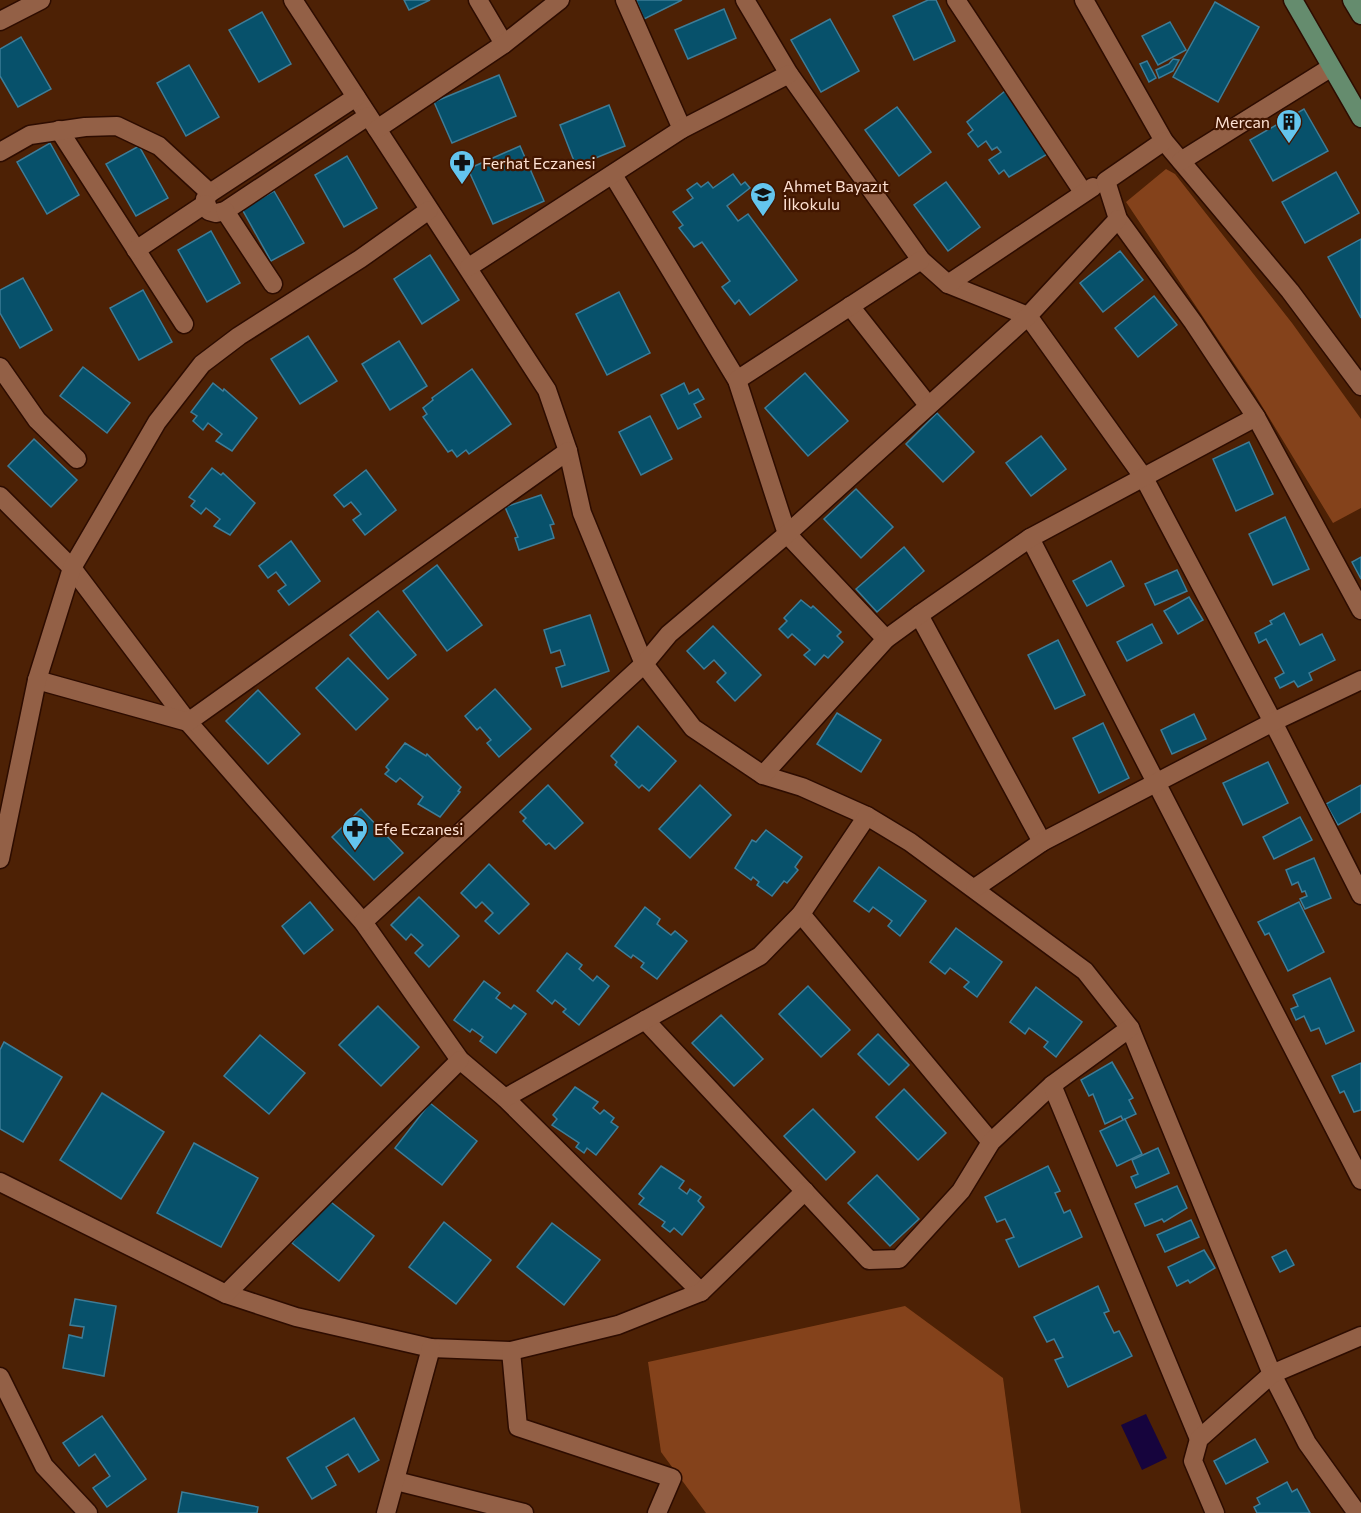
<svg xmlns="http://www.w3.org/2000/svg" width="1361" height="1513" font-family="Commissioner,sans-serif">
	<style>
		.green { fill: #84421b }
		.water { fill: #16043d }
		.building { fill: #07516b; stroke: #3d7d98; stroke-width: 1.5 }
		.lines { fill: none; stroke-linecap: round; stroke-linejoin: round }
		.minor-casing { stroke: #2d0c00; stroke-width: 21 }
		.major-casing { stroke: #2d0c00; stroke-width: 21 }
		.minor { stroke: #936046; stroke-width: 18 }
		.major { stroke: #658c6e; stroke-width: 18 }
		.labels { text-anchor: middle; stroke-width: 4.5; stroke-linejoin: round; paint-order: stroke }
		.poi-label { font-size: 16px; fill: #fee1d2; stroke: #421600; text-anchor: start }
	</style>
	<rect width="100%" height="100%" fill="#4d2105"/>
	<g class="green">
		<path d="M1166 169 1175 174 1292 323 1361 419V508L1333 523 1254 393 1126 202Z"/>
		<path d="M905 1306 1003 1378 1021 1513H706L661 1452 648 1362Z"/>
	</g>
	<path class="water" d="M1146 1414 1167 1458 1142 1470 1121 1425Z"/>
	<g class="building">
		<path d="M404 0H430L409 10Z"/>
		<path d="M636 0H682L644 19Z"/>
		<path d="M928 0H936L955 41 914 60 893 16Z"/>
		<path d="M1215 2 1259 27 1218 102 1173 77Z"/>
		<path d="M724 9 736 38 688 59 675 30Z"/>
		<path d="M262 12 291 64 259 82 229 30Z"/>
		<path d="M830 19 859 71 821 92 791 40Z"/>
		<path d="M1170 22 1186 50 1158 65 1142 36Z"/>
		<path d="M21 37 51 89 18 107 0 76V49Z"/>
		<path d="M1173 59 1179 60 1173 71 1159 78 1156 70 1169 64Z"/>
		<path d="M1147 61 1156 78 1149 82 1140 64Z"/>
		<path d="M189 65 219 117 186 136 157 83Z"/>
		<path d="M499 75 516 116 452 143 434 102Z"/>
		<path d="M1005 91 1049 153 1009 177 1004 170 999 174 989 160 1001 152 997 147 992 150 986 141 978 147 968 134 973 130 967 122Z"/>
		<path d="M609 105 625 146 576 166 560 125Z"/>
		<path d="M897 107 931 152 899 176 865 130Z"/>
		<path d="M1304 109 1328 151 1273 181 1250 140Z"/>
		<path d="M50 143 79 195 47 214 17 162Z"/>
		<path d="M139 146 168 198 136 216 106 164Z"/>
		<path d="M520 146 544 201 493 224 468 169Z"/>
		<path d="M347 156 377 208 344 227 315 175Z"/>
		<path d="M1336 172 1359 213 1305 243 1282 202Z"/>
		<path d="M733 174 741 185 745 182 750 188 727 206 738 221 748 214 797 280 750 315 739 300 735 304 722 287 730 281 702 242 694 247 679 228 683 225 673 212 693 198 687 190 697 183 701 187 708 182 713 188Z"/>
		<path d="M946 182 980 227 948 251 914 205Z"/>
		<path d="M274 191 304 243 271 261 242 209Z"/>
		<path d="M211 231 240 283 207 302 178 250Z"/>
		<path d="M1361 239V318L1328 257Z"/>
		<path d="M1120 251 1143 280 1103 312 1080 283Z"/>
		<path d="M430 255 459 300 422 324 394 279Z"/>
		<path d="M23 278 52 330 20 348 0 313V290Z"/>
		<path d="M143 290 172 342 139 360 110 308Z"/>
		<path d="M619 292 650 353 607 375 576 314Z"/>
		<path d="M1154 296 1177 325 1138 357 1115 328Z"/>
		<path d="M308 336 337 381 300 404 271 359Z"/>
		<path d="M399 341 427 386 390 410 362 364Z"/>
		<path d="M83 367 130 403 107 433 60 396Z"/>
		<path d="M472 369 511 424 469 454 466 450 457 457 452 450 448 452 423 417 427 414 423 408 433 400 432 398Z"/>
		<path d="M805 373 848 421 808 456 765 408Z"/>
		<path d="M213 383 223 391 224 389 257 418 232 451 216 441 222 434 208 423 203 430 193 421 197 416 191 412Z"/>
		<path d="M684 383 689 394 698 389 704 399 694 404 701 417 678 429 661 395Z"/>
		<path d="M937 413 974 452 943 482 906 444Z"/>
		<path d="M650 416 672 459 641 475 619 432Z"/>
		<path d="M1041 436 1066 469 1031 496 1006 463Z"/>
		<path d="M34 439 77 480 51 507 8 466Z"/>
		<path d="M1249 442 1273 494 1236 511 1213 459Z"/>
		<path d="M212 468 221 475 223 473 255 503 230 535 214 526 220 519 206 508 201 514 191 506 195 501 189 497Z"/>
		<path d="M366 470 396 510 365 535 353 520 361 514 351 502 344 507 334 495Z"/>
		<path d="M856 489 893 527 861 558 824 519Z"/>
		<path d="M541 495 554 524 550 525 554 538 519 550 515 538 518 537 505 507Z"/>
		<path d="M1285 517 1309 569 1273 585 1249 534Z"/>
		<path d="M291 541 320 581 289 605 278 591 286 585 276 572 268 578 259 566Z"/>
		<path d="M904 547 924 571 877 612 856 589Z"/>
		<path d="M1361 557V579L1352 562Z"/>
		<path d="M1111 561 1124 586 1087 606 1073 581Z"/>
		<path d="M437 565 482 625 447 651 403 591Z"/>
		<path d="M1177 570 1187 591 1155 605 1145 584Z"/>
		<path d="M1189 597 1203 620 1178 634 1164 611Z"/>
		<path d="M801 600 811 608 813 606 841 632 837 636 843 642 828 658 824 655 815 665 804 655 810 650 792 634 788 638 779 629 787 621 784 618Z"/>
		<path d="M378 611 416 655 388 679 350 635Z"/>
		<path d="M1284 613 1300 645 1322 634 1335 660 1309 673 1312 680 1298 687 1294 681 1280 688 1275 678 1284 673 1266 639 1259 643 1255 633 1272 624 1270 621Z"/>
		<path d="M590 615 609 671 562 687 556 668 565 665 560 650 551 653 544 630Z"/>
		<path d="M1152 624 1162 643 1127 661 1117 642Z"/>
		<path d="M713 626 761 675 735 701 717 682 726 673 714 660 704 669 687 651Z"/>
		<path d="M1058 640 1085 695 1055 709 1028 655Z"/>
		<path d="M348 658 388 699 356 730 316 688Z"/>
		<path d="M495 689 531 729 499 757 487 743 491 740 480 727 477 730 465 716Z"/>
		<path d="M258 690 300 734 268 764 226 721Z"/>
		<path d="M837 713 881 740 861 772 817 744Z"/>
		<path d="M1194 714 1206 739 1172 754 1161 730Z"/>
		<path d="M1103 723 1129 778 1099 793 1073 738Z"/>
		<path d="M638 726 676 761 649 791 642 785 639 788 615 765 617 762 611 756Z"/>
		<path d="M405 743 426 756 427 754 461 787 458 791 460 792 440 817 418 804 423 797 400 778 396 782 385 774 389 770 386 767Z"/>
		<path d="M1268 762 1288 803 1243 825 1223 783Z"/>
		<path d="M548 785 583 823 555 849 549 843 546 845 523 821 526 818 520 812Z"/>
		<path d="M700 785 731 815 690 858 659 829Z"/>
		<path d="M1361 785V812L1338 825 1326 804Z"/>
		<path d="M361 809 403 853 374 880 332 837Z"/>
		<path d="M1300 817 1312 840 1274 859 1263 837Z"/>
		<path d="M766 830 802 857 795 867 798 870 787 883 784 881 772 896 757 885 759 882 753 877 751 880 735 868 752 840 756 842Z"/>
		<path d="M1314 858 1331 898 1305 909 1300 899 1307 896 1305 891 1302 892 1298 882 1292 885 1286 870Z"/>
		<path d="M489 864 529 904 499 934 485 921 493 913 482 902 476 908 461 893Z"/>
		<path d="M879 867 926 901 900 936 888 926 892 921 873 907 869 912 854 901Z"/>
		<path d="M419 897 459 936 429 967 415 953 423 945 411 934 406 940 391 925Z"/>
		<path d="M310 902 333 930 304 954 282 926Z"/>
		<path d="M1299 902 1324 952 1288 971 1269 933 1265 935 1258 922Z"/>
		<path d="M645 907 660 919 657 924 671 935 675 931 687 941 657 979 641 967 644 963 633 955 631 958 615 946Z"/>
		<path d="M956 928 1002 962 977 997 964 987 969 982 950 968 945 974 930 962Z"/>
		<path d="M567 953 582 965 579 969 593 981 597 976 609 986 579 1025 563 1012 566 1009 555 1000 552 1004 537 991Z"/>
		<path d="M1330 978 1354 1031 1326 1044 1319 1028 1311 1031 1304 1016 1296 1020 1291 1009 1298 1006 1293 995Z"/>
		<path d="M484 981 500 993 496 998 511 1009 514 1005 526 1014 496 1053 480 1041 483 1037 472 1029 470 1032 454 1020Z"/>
		<path d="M808 986 850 1030 821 1057 779 1014Z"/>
		<path d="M1036 987 1082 1022 1056 1057 1044 1047 1048 1042 1029 1028 1025 1034 1010 1022Z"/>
		<path d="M378 1006 419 1047 381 1086 339 1045Z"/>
		<path d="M721 1015 763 1059 734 1086 692 1043Z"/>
		<path d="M878 1034 909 1065 889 1085 858 1054Z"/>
		<path d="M260 1035 305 1073 269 1114 224 1076Z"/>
		<path d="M4 1042 62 1077 23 1142 0 1129V1050Z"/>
		<path d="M1112 1062 1133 1098 1129 1100 1136 1114 1123 1120 1121 1116 1105 1124 1093 1094 1089 1096 1081 1080Z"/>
		<path d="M1361 1063V1110L1354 1112 1344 1091 1340 1093 1332 1076Z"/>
		<path d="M575 1087 598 1102 593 1108 600 1114 604 1110 614 1118 611 1122 618 1127 596 1155 587 1148 584 1153 576 1147 579 1143 552 1125 557 1119 553 1115Z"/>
		<path d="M904 1089 946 1133 918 1160 876 1117Z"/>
		<path d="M102 1093 164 1132 121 1199 60 1160Z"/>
		<path d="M430 1103 477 1141 442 1185 395 1148Z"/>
		<path d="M813 1109 855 1152 826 1180 784 1136Z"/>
		<path d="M1125 1119 1142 1154 1117 1166 1100 1131Z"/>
		<path d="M194 1143 258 1178 221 1247 157 1213Z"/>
		<path d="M1158 1148 1169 1173 1136 1188 1131 1177 1138 1174 1132 1160Z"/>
		<path d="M661 1166 684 1181 679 1188 687 1194 690 1189 701 1197 698 1201 704 1207 682 1235 674 1228 670 1232 662 1226 665 1222 639 1204 644 1198 639 1194Z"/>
		<path d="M1048 1166 1060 1191 1055 1193 1064 1213 1070 1210 1082 1237 1019 1267 1006 1240 1014 1237 1005 1219 997 1222 985 1197Z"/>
		<path d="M877 1175 919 1219 890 1246 848 1203Z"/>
		<path d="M1177 1186 1187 1208 1164 1222 1162 1219 1145 1226 1135 1204Z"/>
		<path d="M327 1199 374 1236 339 1281 292 1243Z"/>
		<path d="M1191 1220 1199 1237 1165 1252 1157 1235Z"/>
		<path d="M444 1222 491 1260 456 1304 409 1267Z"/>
		<path d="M552 1223 600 1260 564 1305 517 1267Z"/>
		<path d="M1204 1250 1215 1268 1190 1283 1188 1280 1177 1286 1168 1267Z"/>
		<path d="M1286 1250 1294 1265 1280 1272 1272 1257Z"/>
		<path d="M1098 1286 1109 1311 1104 1313 1114 1333 1119 1331 1132 1356 1068 1387 1055 1360 1063 1357 1054 1339 1047 1342 1034 1317Z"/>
		<path d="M75 1299 116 1306 104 1376 63 1368 69 1335 82 1338 84 1327 70 1325Z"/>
		<path d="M102 1416 146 1479 107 1507 93 1488 110 1476 95 1454 79 1466 63 1443Z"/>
		<path d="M354 1418 379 1460 359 1472 348 1454 326 1467 336 1485 312 1499 287 1458Z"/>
		<path d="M1255 1439 1268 1462 1226 1484 1214 1461Z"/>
		<path d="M1287 1482 1292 1492 1297 1489 1310 1513H1257L1254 1507 1260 1504 1257 1498Z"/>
		<path d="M182 1492 258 1507 257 1513H178Z"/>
	</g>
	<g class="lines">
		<defs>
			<g id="minor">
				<path d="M293 0 547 390 568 451 582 513 644 664 693 728 763 775 802 787 867 816 910 842 1085 971 1130 1028 1272 1374 1307 1443 1357 1513"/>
				<path d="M478 0 504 44"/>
				<path d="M625 0 682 129"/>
				<path d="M745 0 789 74 921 260 948 284 1028 316 1144 478 1273 722 1361 895"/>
				<path d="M956 0 1083 192"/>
				<path d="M1084 0 1164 141 1290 291 1361 386"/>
				<path d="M0 21 41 0"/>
				<path d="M356 97 210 193 205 199 209 211 216 213 225 211 368 116"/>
				<path d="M377 129 504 44 560 0"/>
				<path d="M59 130 184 324"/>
				<path d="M0 152 30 135 85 127 117 126 159 146 210 193"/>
				<path d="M1181 161 1330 68"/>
				<path d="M613 175 737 380 787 534 886 639"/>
				<path d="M225 211 273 284"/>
				<path d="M136 250 205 204"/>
				<path d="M469 267 682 129 789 74"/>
				<path d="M948 284 1093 187"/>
				<path d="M850 306 928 405"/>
				<path d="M0 367 37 420 77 459"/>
				<path d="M737 380 921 260"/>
				<path d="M1256 417 1361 610"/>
				<path d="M0 496 72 568 188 722 363 922 460 1060 505 1098 701 1292"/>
				<path d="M1030 538 1361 1180"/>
				<path d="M919 615 1042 842"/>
				<path d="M37 680 188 722 568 451"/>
				<path d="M763 775 886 639 919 615 1030 538 1256 417 1193 322 1118 219 1106 181 1164 141"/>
				<path d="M0 859 37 680 72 568 157 422 202 364 239 336 360 259 429 210"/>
				<path d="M975 888 1042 842 1273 722 1361 680"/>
				<path d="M801 914 991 1142"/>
				<path d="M363 922 644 664 669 634 787 534 1028 316 1118 219"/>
				<path d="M645 1020 869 1260 899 1259 961 1191 991 1142 1052 1085 1130 1028"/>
				<path d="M1052 1085 1199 1439"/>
				<path d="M505 1098 760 956 801 914 867 816"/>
				<path d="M0 1182 226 1294 296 1317 431 1348 511 1351 618 1325 701 1292 805 1191"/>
				<path d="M226 1294 460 1060"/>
				<path d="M511 1351 518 1427 672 1478 657 1513"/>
				<path d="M0 1377 44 1466 88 1513"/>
				<path d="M396 1481 524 1513"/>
				<path d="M386 1513 431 1348"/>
				<path d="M1215 1513 1193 1461 1199 1439 1272 1374 1361 1336"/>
			</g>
			<g id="major">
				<path d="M1293 0 1361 118"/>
				<path d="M1352 0 1361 15"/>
			</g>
		</defs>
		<use href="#minor" class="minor-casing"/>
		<use href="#major" class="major-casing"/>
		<use href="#minor" class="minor"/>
		<use href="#major" class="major"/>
	</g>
	<defs>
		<symbol id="building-pin" viewBox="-11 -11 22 30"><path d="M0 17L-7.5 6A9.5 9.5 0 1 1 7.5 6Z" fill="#64c5ee" stroke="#421600"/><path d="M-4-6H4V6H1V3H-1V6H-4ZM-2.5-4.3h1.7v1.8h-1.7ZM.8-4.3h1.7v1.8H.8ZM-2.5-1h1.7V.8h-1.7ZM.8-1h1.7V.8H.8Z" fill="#111"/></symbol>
		<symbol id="pharmacy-pin" viewBox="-11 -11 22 30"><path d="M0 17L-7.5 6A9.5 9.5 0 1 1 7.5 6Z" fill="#64c5ee" stroke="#421600"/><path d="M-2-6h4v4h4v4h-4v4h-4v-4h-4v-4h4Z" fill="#111"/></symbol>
		<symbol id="school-pin" viewBox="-11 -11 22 30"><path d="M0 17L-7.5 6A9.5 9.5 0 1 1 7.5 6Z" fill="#64c5ee" stroke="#421600"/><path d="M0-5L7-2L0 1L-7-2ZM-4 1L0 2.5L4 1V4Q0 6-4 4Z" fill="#111"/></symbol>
	</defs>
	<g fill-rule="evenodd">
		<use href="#building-pin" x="1274" y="107" width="30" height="40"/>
		<use href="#pharmacy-pin" x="447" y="148" width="30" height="40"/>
		<use href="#school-pin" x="748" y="180" width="30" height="40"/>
		<use href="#pharmacy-pin" x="340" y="814" width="30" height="40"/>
	</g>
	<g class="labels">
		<g class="poi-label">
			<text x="1270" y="128" text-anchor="end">Mercan</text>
			<text x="482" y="169">Ferhat Eczanesi</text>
			<text x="783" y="192">Ahmet Bayazıt<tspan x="783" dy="18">İlkokulu</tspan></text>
			<text x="374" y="835">Efe Eczanesi</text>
		</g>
	</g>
</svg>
